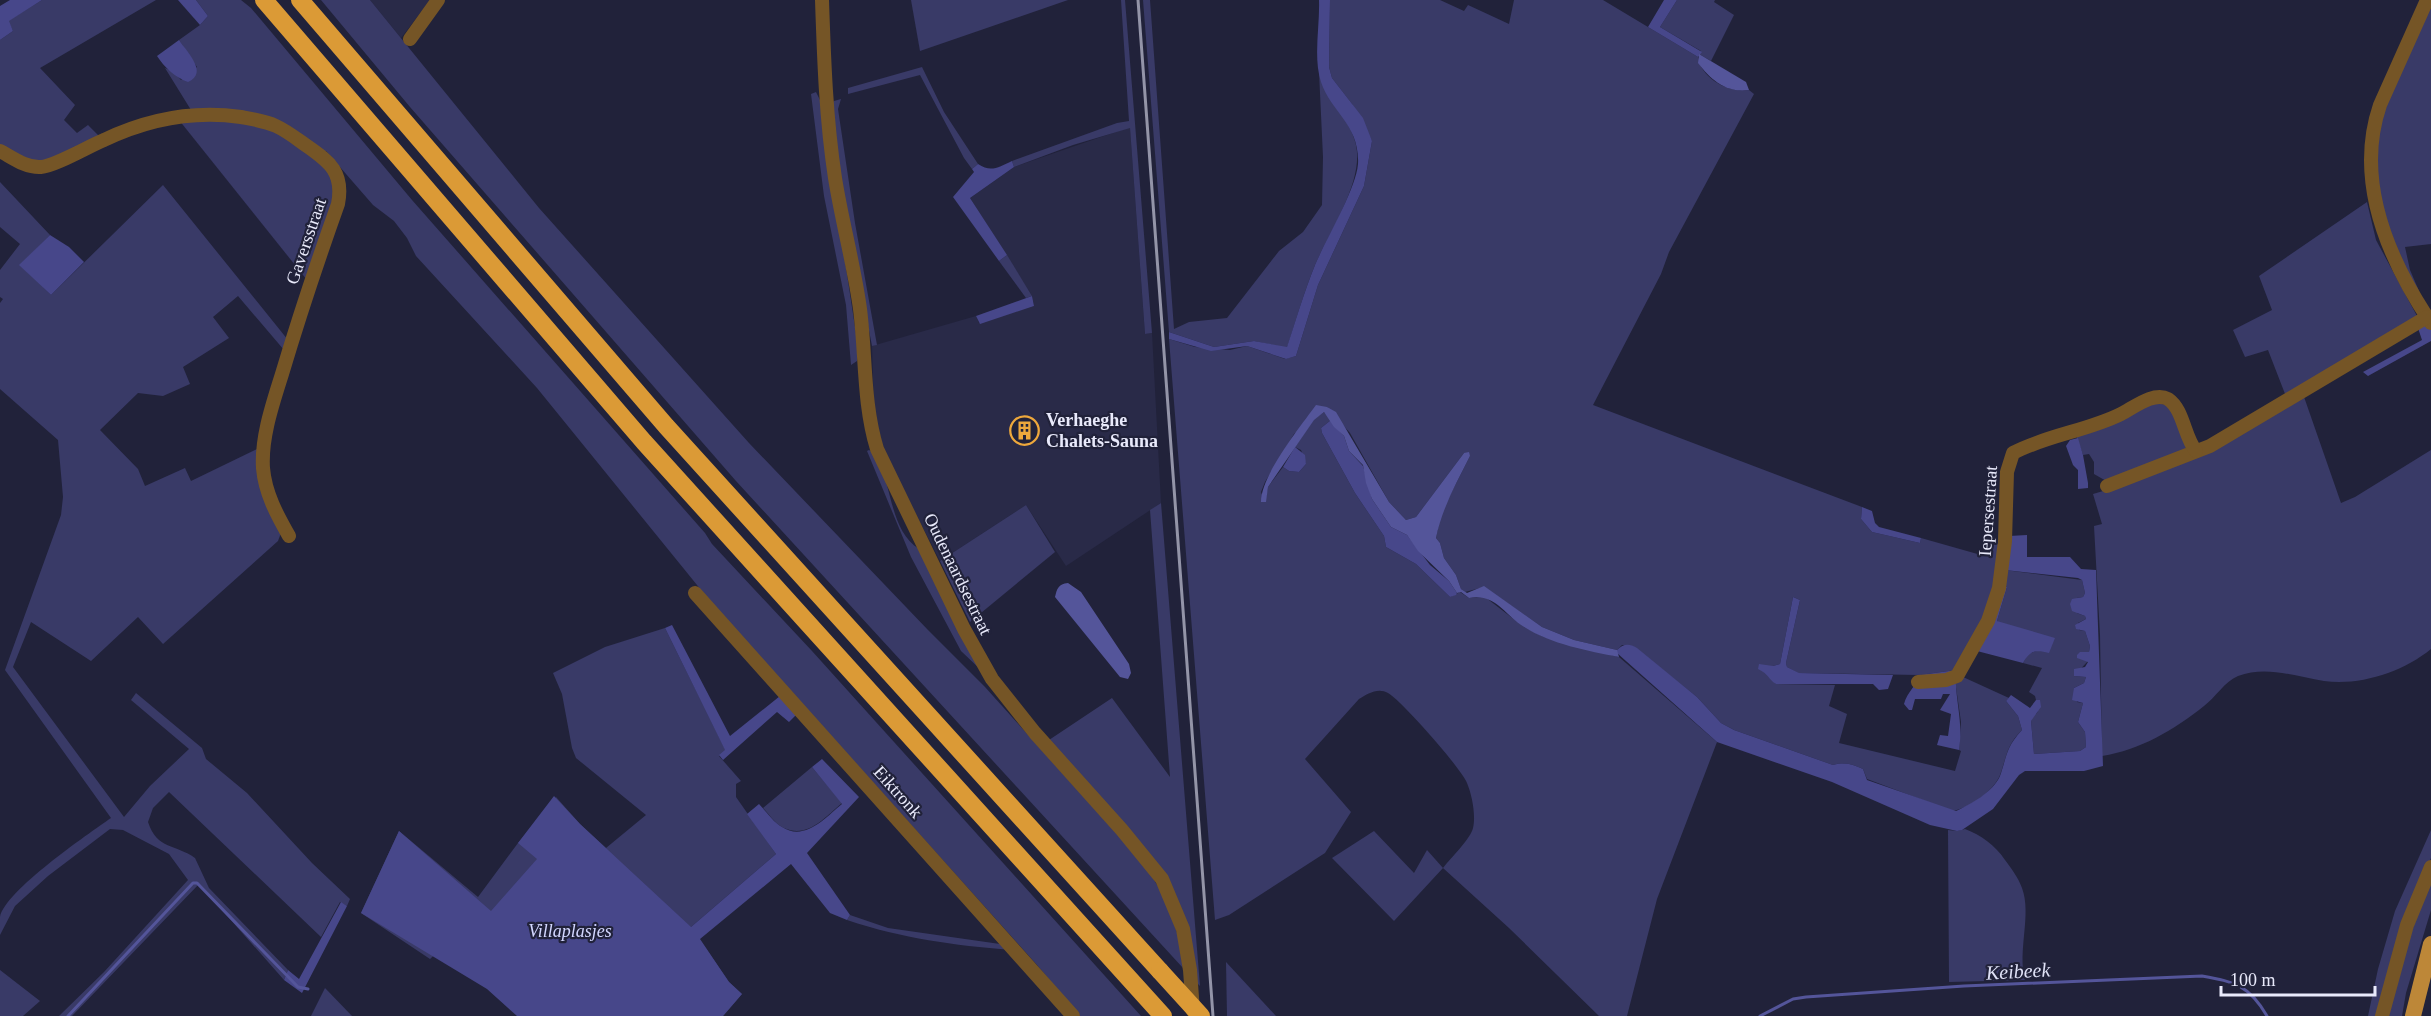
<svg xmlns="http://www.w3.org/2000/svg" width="2431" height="1016" font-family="'Times New Roman',serif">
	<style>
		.built { fill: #292a48 }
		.green { fill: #393a67 }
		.forest { fill: #47478a }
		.water { fill: #54559a }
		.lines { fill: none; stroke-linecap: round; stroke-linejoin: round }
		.stream { stroke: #54559a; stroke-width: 3 }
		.minor { stroke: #755526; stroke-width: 14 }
		.major { stroke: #bd8738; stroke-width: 16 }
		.highway { stroke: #db9a36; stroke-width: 18 }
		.rail { stroke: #9394a8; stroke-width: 3 }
		.highway-bridge { stroke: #db9a36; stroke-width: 18 }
		.labels { text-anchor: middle; stroke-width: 4.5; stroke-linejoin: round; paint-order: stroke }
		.street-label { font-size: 18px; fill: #e9eafb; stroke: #21223a }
		.poi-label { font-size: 18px; font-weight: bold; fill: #e9eafb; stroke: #21223a; text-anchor: start }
		.park-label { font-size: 18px; font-style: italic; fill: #d3d7ff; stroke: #21223a }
		.water-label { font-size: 20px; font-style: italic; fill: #dfe1f6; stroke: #21223a }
	</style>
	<rect width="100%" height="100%" fill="#21223a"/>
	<g class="built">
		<path d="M370 0H430L401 38Z"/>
		<path d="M1130 127 1145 334 1152 333 1161 503 1066 566 1026 505 940 561 885 454 874 413 872 346 976 316 979 323 1034 306 1032 296 970 198 1014 167Z"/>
	</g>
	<g class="green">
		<path d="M42 0H156L40 68 75 105 64 120 77 133 88 125 100 137 38 164 0 148V40L13 31 8 21Z"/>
		<path d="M196 0H241L251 8 412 200 705 533 712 544 812 651 1141 1016H1080L1037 965 710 601 537 388 416 256 407 238 394 221 373 205 326 151 321 152 285 128 191 110 165 68 173 71 181 80 197 67 179 40 200 25 208 16Z"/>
		<path d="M321 0H370L539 208 749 443 928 630 985 687 1145 865 1168 903 1178 936 1183 968 736 481 410 107Z"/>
		<path d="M911 0H1068L920 51Z"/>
		<path d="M1121 0H1125L1152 333 1145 334 1130 128 1073 145 1014 167 1012 161 1117 123 1129 121Z"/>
		<path d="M1143 0H1150L1174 329 1189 322 1227 318 1279 251 1303 232 1322 205 1323 157 1319 72C1326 99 1350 118 1356 145 1364 182 1329 232 1315 265 1304 292 1296 320 1287 348L1254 341 1214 347 1169 332Z"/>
		<path d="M1330 0H1440L1464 11 1468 5 1509 24 1514 0H1603L1698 57C1701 78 1728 93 1749 90L1754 94 1669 252 1661 274 1593 405 1862 507 1861 519 1872 532 1920 543 1921 538 1981 555 1989 552 2001 534 1997 589 1956 670 1920 675 1798 673 1787 667 1786 663 1800 600 1793 597 1780 664 1773 666 1768 674 1776 684 1835 685 1829 706 1847 714 1839 743 1955 771 1961 751 1959 750 1961 722 1955 680 1963 677 2009 698 2006 701 2018 716 2022 730C2006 746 2007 756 2000 775 1994 791 1968 809 1952 811L1867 779 1863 769C1852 764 1845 762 1833 765L1734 730 1721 723 1697 697 1633 646 1622 645 1617 650 1574 640 1542 627 1484 587 1465 592 1461 589 1456 575 1444 558 1440 543 1436 538 1441 513 1470 456 1464 453 1416 517 1406 520 1389 502 1350 433 1327 407 1294 434 1265 482 1261 492 1265 502 1268 487 1283 467 1289 471 1299 472 1306 464 1301 450 1295 447 1314 419 1324 412 1331 420 1321 428 1322 433 1355 493 1384 536 1386 547 1416 564 1450 597 1460 592 1469 598 1485 597 1524 627 1544 637 1619 657 1717 742 1657 899 1627 1016H1599L1509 928 1443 868 1394 921 1332 858 1374 831 1414 873 1427 850 1443 868C1450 859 1471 838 1473 828 1476 815 1472 795 1467 783 1461 768 1402 701 1388 693 1378 687 1367 694 1359 699L1305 759 1351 812 1325 853 1229 915 1215 920 1169 339 1195 347 1230 350 1247 346 1285 359 1296 356 1318 285 1364 186 1372 141 1352 104 1332 78 1329 67Z"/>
		<path d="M1677 0H1715L1714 2 1734 15 1711 61 1699 54 1701 51 1660 27Z"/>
		<path d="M2431 0V244L2405 247 2410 270 2419 291 2409 281 2379 200 2374 133Z"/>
		<path d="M922 67 944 112 978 164 972 169 964 158 920 75 848 94V88Z"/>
		<path d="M816 92 821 102 858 347 857 361 851 365 846 305 824 196 811 94Z"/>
		<path d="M841 99 838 109 855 223 877 345 872 346 840 176 831 104 834 101Z"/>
		<path d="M179 120H234L282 133 332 172 336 195 307 280Z"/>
		<path d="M0 182 50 235 20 265 51 295 163 185 288 340 284 350 238 296 213 317 229 338 183 367 190 384 163 396 138 393 100 430 138 469 145 486 185 468 191 481 259 448 281 533 278 541 163 644 138 617 91 661 31 622 13 667 124 817 150 786 189 749 131 700 136 693 202 748 206 759 247 793 312 863 350 899 347 906 340 902 321 937 169 792 153 808 148 822C157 850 176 844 195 858L209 888 288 970 284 980 199 884 72 1016H59L104 972 188 880 169 854 123 830 110 829 48 876 15 906 0 935C0 930 0 922 0 917 5 891 88 834 111 818L5 670 61 515 63 497 58 440 0 389V303L3 299 0 297V270L20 244 0 227Z"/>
		<path d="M2367 202 2376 240 2417 316 2287 399 2268 350 2245 357 2233 330 2272 310 2259 276Z"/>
		<path d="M1007 255 1032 296 1026 298 999 261Z"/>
		<path d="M2303 394 2341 503 2355 497 2431 450V649C2403 672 2360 686 2324 681 2296 677 2267 665 2238 676 2225 681 2215 698 2204 706 2174 730 2140 750 2102 756L2100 635 2094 526 2102 524 2093 494 2110 489Z"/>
		<path d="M2153 402 2171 406 2190 451 2108 482 2094 474V462L2089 454 2083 455 2075 432Z"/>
		<path d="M869 450 872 452C877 462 884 472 886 482 893 506 897 535 919 549L981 670 961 651 911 557 867 451Z"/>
		<path d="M1161 503 1200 986 1196 982 1184 916 1049 740 1112 698 1170 777 1150 510Z"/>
		<path d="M1026 505 1055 552 970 622 940 561Z"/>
		<path d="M2005 570 2082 580 2085 593 2083 597 2077 598V613L2085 616 2086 619 2078 623 2079 630 2085 631 2090 646 2089 652H2080L2088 661 2074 676 2086 677 2084 683 2074 688 2077 702 2083 703 2078 722 2085 732 2086 747 2080 751 2034 754 2031 721 2032 716 2037 713 2040 700H2036L2035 696 2029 692 2042 668 2023 663 2028 654 2039 650 1997 621 2007 587 2003 585Z"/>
		<path d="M665 628 726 751 719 756 741 781 736 784V797L776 854 691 927 729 982 742 994 723 1016 445 945 430 959 361 913 399 831 478 897 518 843 556 797 580 824 606 848 646 815 576 758 572 748 562 694 553 673 605 647Z"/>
		<path d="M812 767 842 803C825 817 808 839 784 828 776 825 769 814 763 808Z"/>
		<path d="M1965 829C1981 835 1995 845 2005 860 2011 868 2018 877 2022 888 2032 915 2017 951 2025 980L1949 982 1948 830 1957 831Z"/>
		<path d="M2431 830V858L2401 929 2378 1016H2368L2378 969 2395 911Z"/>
		<path d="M2431 874V910L2406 993 2402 1016H2386L2391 993Z"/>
		<path d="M850 915 888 928 1007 945 1011 950C953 945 904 939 847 920Z"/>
		<path d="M1226 962 1276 1016H1227Z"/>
		<path d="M0 970 40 1001 23 1016H0Z"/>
		<path d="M325 988 352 1016H311Z"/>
	</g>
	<g class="forest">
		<path d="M10 0H42L9 21 13 31 0 40V6Z"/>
		<path d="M178 0H196L208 16 200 25Z"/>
		<path d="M1319 0H1330L1329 67 1332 78 1363 118 1372 141 1364 186 1318 285 1296 356 1286 359 1247 346 1211 351 1169 339V332L1214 347 1254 341 1287 347C1296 320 1304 292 1315 265 1326 239 1356 189 1358 164 1360 125 1331 112 1321 82 1313 57 1320 26 1319 0Z"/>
		<path d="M1664 0H1677L1660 27 1702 52 1698 57 1648 27Z"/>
		<path d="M179 40C187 52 209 73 188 82 176 78 164 67 157 56Z"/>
		<path d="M1012 161 1014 167 970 198 1007 255 999 261 953 197 974 172 972 169 978 164C991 173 999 167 1012 161Z"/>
		<path d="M50 235 69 247 84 262 51 295 19 265Z"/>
		<path d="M1032 296 1034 306 980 324 976 316Z"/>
		<path d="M2425 325 2431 329V341L2368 376 2363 372 2422 340 2418 328Z"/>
		<path d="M1331 420 1335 427 1344 436 1349 451 1363 466 1372 499 1391 527 1407 535 1430 565 1449 581 1457 593 1456 595 1450 597 1416 564 1386 547 1384 536 1355 493 1322 433 1321 428Z"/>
		<path d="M2078 438 2083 455 2088 483V488L2078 489V470L2073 465 2066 446 2070 440Z"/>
		<path d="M1295 447 1305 455 1306 464 1299 472 1289 471 1283 467Z"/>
		<path d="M1862 507 1872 511 1875 523 1879 527 1921 538 1920 543 1872 532 1861 519Z"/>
		<path d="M2027 535V557H2070L2081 569 2096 570 2103 766 2084 771H2025L2019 775 1993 809 1962 830 1957 831 1930 825 1832 782 1717 742 1617 653V650C1623 644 1629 643 1637 648L1697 697 1721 723 1734 730 1833 765C1845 762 1852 764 1863 769L1867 780 1956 811C1971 804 1993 792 2000 776 2007 756 2006 747 2022 730L2018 716 2006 701 2011 695 2030 708 2036 700H2040L2041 707 2031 721 2034 754 2080 751 2086 747 2085 732 2078 722 2083 703 2072 700 2074 688 2084 683 2086 677 2074 676V669L2085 667 2088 662 2077 658V655L2080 652H2089L2090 646 2085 631 2076 629 2075 625 2086 619 2085 616 2072 611 2070 604 2072 599 2083 597 2085 593 2082 580 2078 578 2005 570 2009 536Z"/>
		<path d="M2003 585 2007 587 1997 621 2055 638 2049 653C2035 649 2030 651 2023 663L1977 651Z"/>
		<path d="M1793 597 1800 600 1786 663 1787 667 1799 673 1893 675 1888 689 1879 690 1873 684H1776C1768 679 1769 674 1758 669L1759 664 1773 666 1780 664Z"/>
		<path d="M672 625 730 736 780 696 797 714 789 722 777 712 723 760 719 755 725 750 665 628Z"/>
		<path d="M1956 670C1954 697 1964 722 1959 750L1937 745 1940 735 1948 736 1951 714 1940 710 1950 694H1943L1941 699H1915L1912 710H1909L1904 704C1907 692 1917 685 1920 675Z"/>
		<path d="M822 759 859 797 807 853 850 915 847 920 830 913 791 864 700 939 729 982 742 994 723 1016H517L487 989 361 913 399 831 491 911 537 859 518 843 554 796 580 824 691 927 776 854 747 814 759 804C766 811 773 822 782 827 805 842 826 817 842 804L812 767Z"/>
		<path d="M341 902 347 906 302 993 284 980 288 970 299 979Z"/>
	</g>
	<g class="water">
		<path d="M1699 54 1746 82 1749 90C1726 93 1711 80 1698 63Z"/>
		<path d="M1316 405 1327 407 1336 412 1389 502 1406 520 1416 517 1464 453 1469 452 1470 456C1457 482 1442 508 1436 538L1440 543 1444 558 1456 575 1461 589 1467 593 1484 586 1542 627 1574 640 1617 650 1619 657C1588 651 1551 644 1524 627 1504 614 1495 593 1469 598L1461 592 1457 593 1449 581 1418 551 1407 535 1391 527 1372 499 1366 483 1363 465 1349 451 1344 436 1334 427 1324 412 1314 420 1268 487 1266 502H1261C1261 475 1300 427 1316 405Z"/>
		<path d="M1068 583 1081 592 1129 664 1131 673 1128 679 1120 677 1055 597C1057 589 1058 584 1068 583Z"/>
	</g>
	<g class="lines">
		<g class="stream">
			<path d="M68 1016 193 883H197L298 987 308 989"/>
			<path d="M1760 1016 1793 999 1806 997 1964 986 2202 976C2235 982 2249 985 2267 1016"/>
		</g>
		<g class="minor">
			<path d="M822 0C824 60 826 119 835 178 842 222 854 265 860 309 866 356 863 403 877 449L964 629 992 679 1035 733 1122 830 1162 879 1183 929 1190 970 1193 1011"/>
			<path d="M2427 0 2380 105C2354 181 2388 259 2431 323"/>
			<path d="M410 39 438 0"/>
			<path d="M0 151C13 158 26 168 41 167 55 166 89 146 104 140 148 119 192 110 241 117 252 119 265 121 276 126 287 131 297 139 307 146 330 162 344 173 338 204 318 260 299 317 282 374 273 403 261 437 263 468 265 493 277 515 289 536"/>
			<path d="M2107 486 2210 446 2427 317"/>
			<path d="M695 593 1073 1016"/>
			<path d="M1918 682 1946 680 1957 676 1988 621 1999 588 2005 541 2007 472 2013 453C2047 435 2087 431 2121 414 2133 408 2154 391 2168 399 2184 410 2184 437 2196 451"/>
			<path d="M2382 1016 2407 925 2431 867"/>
		</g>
		<path class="major" d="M2413 1016 2431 944"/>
		<g class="highway">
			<path d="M264 0 644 442 1163 1016"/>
			<path d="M300 0 666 426 1160 971"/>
		</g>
		<path class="rail" d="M1138 0 1213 1016"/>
		<path class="highway-bridge" d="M1160 971 1201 1016"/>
	</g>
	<defs>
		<symbol id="building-ring" viewBox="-11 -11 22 22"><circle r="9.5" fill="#21223a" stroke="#eea83c" stroke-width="1.5"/><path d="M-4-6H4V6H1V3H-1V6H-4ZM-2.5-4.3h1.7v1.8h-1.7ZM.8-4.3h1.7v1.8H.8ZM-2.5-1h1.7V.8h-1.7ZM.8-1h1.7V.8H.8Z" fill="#eea83c"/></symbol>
	</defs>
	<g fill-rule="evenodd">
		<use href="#building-ring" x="1008" y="414" width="33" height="33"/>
	</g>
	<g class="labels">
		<g class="street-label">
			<text transform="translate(306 241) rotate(-71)" y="6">Gaversstraat</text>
			<text transform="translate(1988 511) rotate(-86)" y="6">Iepersestraat</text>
			<text transform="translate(958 574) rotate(64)" y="6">Oudenaardsestraat</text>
			<text transform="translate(898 792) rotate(48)" y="6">Eiktronk</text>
		</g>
		<g class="poi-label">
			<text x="1046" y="426">Verhaeghe<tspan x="1046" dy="21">Chalets-Sauna</tspan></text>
		</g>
		<g class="park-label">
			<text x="570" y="937">Villaplasjes</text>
		</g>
		<g class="water-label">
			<text transform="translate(2018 971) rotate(-3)" y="7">Keibeek</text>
		</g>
	</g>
	<path d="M2221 986v9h154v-9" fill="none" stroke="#e9eafb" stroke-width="3"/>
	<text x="2230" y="986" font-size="18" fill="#e9eafb" stroke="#21223a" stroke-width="4.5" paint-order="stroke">100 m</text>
</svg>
